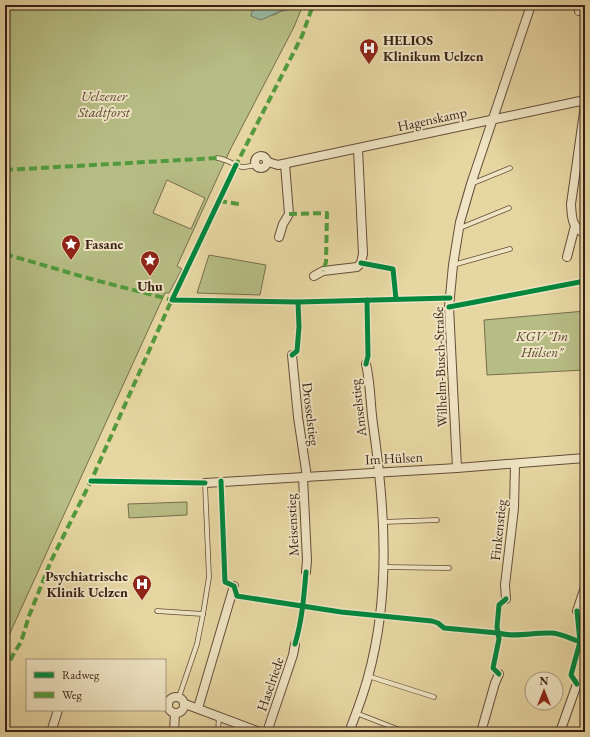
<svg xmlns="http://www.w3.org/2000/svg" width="590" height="737" font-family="'EB Garamond',serif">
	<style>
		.green { fill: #b6bd84; stroke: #776e4c; fill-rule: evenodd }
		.water { fill: #97b9a1; stroke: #717b69 }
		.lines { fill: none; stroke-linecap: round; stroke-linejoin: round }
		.service-casing { stroke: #644d38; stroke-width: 5.5 }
		.minor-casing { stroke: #644d38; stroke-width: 10 }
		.service { stroke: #efe4c3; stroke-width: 4 }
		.minor { stroke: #efe4c3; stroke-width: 8 }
		.quiet { stroke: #529a3d; stroke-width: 4; stroke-dasharray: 8 4; stroke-linecap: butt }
		.cycleway-casing { stroke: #efe4c3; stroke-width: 8 }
		.cycleway { stroke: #00873e; stroke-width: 5 }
		.labels { text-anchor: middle; stroke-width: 4; stroke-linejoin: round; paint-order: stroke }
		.poi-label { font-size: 14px; font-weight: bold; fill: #381f14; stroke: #efe4c3; text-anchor: start }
		.park-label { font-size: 14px; font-style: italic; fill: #584630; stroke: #efe4c3 }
		.street-label { font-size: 14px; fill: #381f14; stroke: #efe4c3 }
	</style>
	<rect width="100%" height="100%" fill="#e6d6a2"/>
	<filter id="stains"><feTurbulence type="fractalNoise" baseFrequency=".005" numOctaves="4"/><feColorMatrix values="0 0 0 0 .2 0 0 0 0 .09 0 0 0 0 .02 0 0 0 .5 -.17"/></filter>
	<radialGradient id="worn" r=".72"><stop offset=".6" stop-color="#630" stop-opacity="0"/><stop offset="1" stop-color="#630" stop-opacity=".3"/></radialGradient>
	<g class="green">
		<path d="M5 5H266L252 11 274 15 281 11 295 8V5H303L294 27 231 148 177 266 182 269 169 293H165L5 644ZM167 180 205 198 191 229 153 213Z"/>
		<path d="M209 255 266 265 260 295 197 293Z"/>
		<path d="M585 311V370L487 375 484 320Z"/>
		<path d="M187 502V515L129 518 128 504Z"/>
	</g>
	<path class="water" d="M266 5H295V8L281 11 261 20 251 16 252 11Z"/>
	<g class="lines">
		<defs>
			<g id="service">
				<path d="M217 158C227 159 233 165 242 167 246 167 251 166 255 165"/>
				<path d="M471 184 510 168"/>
				<path d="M460 228 509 208"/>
				<path d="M453 265 510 249"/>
				<path d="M383 522 437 520"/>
				<path d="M384 567 449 568"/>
				<path d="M157 611 203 614 197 644 179 697"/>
				<path d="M203 614 209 577 205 483"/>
				<path d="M368 676 434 697"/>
				<path d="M356 713 405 732"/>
				<path d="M218 732 219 716"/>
			</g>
			<g id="minor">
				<path d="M579 11 585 10"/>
				<path d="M585 105 571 204C572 218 571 226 585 234"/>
				<circle cx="261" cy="162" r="6"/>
				<path d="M268 162 278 165 585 100"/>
				<path d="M279 237 283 224 289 214 285 164"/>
				<path d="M567 257 575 226"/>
				<path d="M314 276 323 271 357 267 361 263 363 254 358 149"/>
				<path d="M292 355 298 417 307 477"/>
				<path d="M457 468 449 307 453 265 460 222 471 184 531 5"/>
				<path d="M303 477 307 560 306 572"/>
				<path d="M205 483 457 468 585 458"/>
				<path d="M506 599 505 585 514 508 515 464"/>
				<path d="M577 611 585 587"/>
				<circle cx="176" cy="705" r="8"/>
				<path d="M185 704 260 732"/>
				<path d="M198 708 234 586"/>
				<path d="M51 732 58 710"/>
				<path d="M174 732 175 713"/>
				<path d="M267 732 293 655 295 644"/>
				<path d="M349 732C356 714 363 696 368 677 391 595 385 508 373 424 370 403 371 386 366 364"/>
				<path d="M481 732 495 683 499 674"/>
				<path d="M560 732 577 684"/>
			</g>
		</defs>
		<use href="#service" class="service-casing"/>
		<use href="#minor" class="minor-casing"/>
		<use href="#service" class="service"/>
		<use href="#minor" class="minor"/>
		<g class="quiet">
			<path d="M235 167 302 36 313 5"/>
			<path d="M5 170 217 158"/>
			<path d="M219 201 239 204"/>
			<path d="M289 214 327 213 326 262 323 271"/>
			<path d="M5 254 91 279 172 300"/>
			<path d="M5 671 14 653 21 642 29 616 51 561 91 481 173 297"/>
		</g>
		<defs>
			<g id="cycleway">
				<path d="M236 165 172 300 298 302 450 298"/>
				<path d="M361 263 393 269 396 299"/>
				<path d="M449 307 585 281"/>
				<path d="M292 355 297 351 299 327 298 302"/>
				<path d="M366 364 368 356 367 300"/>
				<path d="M91 481 205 483"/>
				<path d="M221 481 225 582 234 586 237 596 341 612 432 621 438 623 444 628 498 633C516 638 533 632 552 633 564 634 574 641 585 643"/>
				<path d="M577 611 580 642 571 675 577 684"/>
				<path d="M295 644C302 621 304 596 306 572"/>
				<path d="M499 674 493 668 499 639 497 627 499 605 506 599"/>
			</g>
		</defs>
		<use href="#cycleway" class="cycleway-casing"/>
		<use href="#cycleway" class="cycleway"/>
	</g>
	<defs>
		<symbol id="hospital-pin" viewBox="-11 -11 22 30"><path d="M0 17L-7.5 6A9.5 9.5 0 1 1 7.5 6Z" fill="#8f2418" stroke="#efe4c3"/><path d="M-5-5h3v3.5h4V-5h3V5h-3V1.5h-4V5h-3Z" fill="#fff"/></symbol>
		<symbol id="sight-pin" viewBox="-11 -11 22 30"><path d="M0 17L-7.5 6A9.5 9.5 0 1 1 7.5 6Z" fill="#8f2418" stroke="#efe4c3"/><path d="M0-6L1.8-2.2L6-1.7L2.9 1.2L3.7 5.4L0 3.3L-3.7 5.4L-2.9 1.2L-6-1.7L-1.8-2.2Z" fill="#fff"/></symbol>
	</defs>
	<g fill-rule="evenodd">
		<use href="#hospital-pin" x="358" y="37" width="22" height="30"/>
		<use href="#sight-pin" x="60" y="233" width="22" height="30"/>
		<use href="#sight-pin" x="139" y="249" width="22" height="30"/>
		<use href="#hospital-pin" x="131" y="573" width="22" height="30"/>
	</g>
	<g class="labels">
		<g class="poi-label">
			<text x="383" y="45">HELIOS<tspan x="383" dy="16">Klinikum Uelzen</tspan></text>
			<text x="85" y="249">Fasane</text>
			<text x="150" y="291" text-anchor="middle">Uhu</text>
			<text x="128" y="581" text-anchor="end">Psychiatrische<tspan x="128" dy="16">Klinik Uelzen</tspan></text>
		</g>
		<g class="park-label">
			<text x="104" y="101">Uelzener<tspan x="104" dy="16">Stadtforst</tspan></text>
			<text x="542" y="341">KGV "Im<tspan x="542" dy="16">Hülsen"</tspan></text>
		</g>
		<g class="street-label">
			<text transform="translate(432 119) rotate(-12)" y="5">Hagenskamp</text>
			<text transform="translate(440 367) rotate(-92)" y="5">Wilhelm-Busch-Straße</text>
			<text transform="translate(358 408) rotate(-97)" y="5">Amselstieg</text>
			<text transform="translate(311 414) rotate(83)" y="5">Drosselstieg</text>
			<text transform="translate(394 458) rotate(-3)" y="5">Im Hülsen</text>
			<text transform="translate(292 525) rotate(-93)" y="5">Meisenstieg</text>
			<text transform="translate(498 530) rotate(-84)" y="5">Finkenstieg</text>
			<text transform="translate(270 684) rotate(-71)" y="5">Haselriede</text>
		</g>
	</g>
	<rect width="590" height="737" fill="none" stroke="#e6d6a2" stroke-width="20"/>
	<rect x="6" y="6" width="578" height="725" fill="none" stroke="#381f14" stroke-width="2"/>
	<rect x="10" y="10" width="570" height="717" fill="none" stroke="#381f14"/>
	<rect x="26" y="659" width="140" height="52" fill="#efe4c3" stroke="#a6957d"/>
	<rect x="34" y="672" width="20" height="6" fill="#00873e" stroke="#a6957d"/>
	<text x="62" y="679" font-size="12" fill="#381f14">Radweg</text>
	<rect x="34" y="692" width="20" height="6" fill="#529a3d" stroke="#a6957d"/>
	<text x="62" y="699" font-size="12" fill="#381f14">Weg</text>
	<g transform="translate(544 691)"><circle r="19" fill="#efe4c3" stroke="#a6957d"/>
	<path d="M0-3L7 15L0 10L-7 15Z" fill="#8f2418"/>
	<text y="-6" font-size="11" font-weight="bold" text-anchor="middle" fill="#381f14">N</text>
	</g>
	<rect width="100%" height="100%" filter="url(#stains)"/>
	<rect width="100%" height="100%" fill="url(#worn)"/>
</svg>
